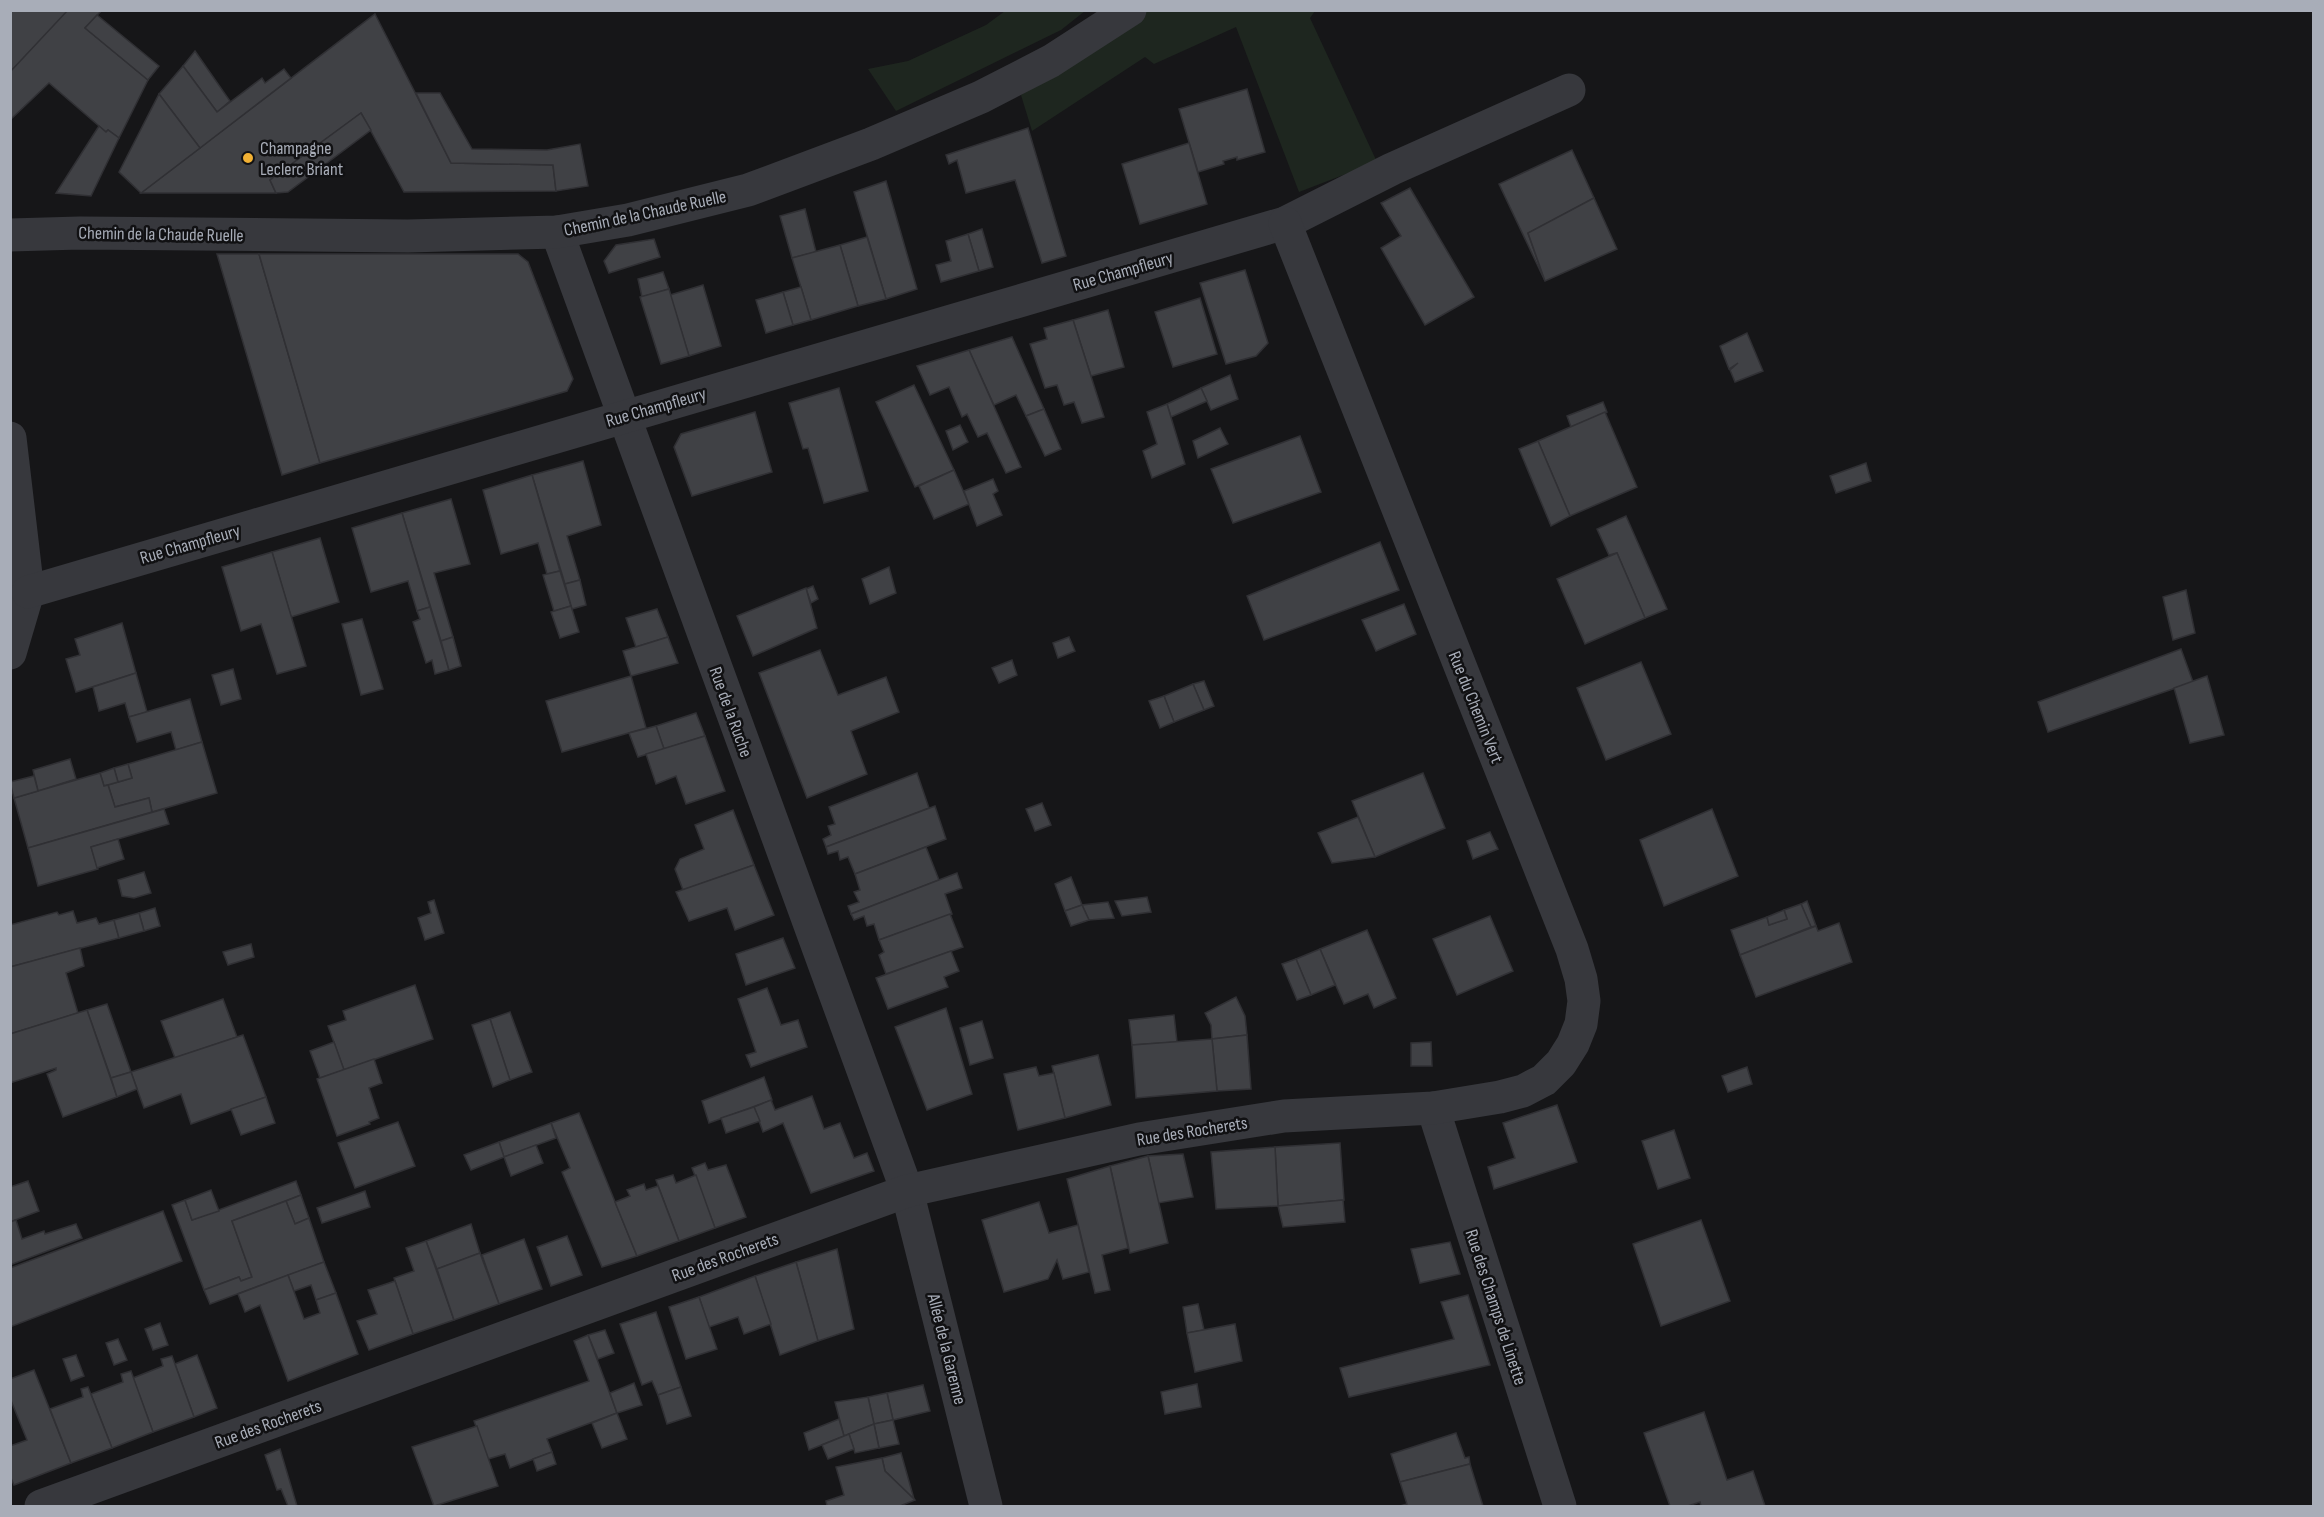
<svg xmlns="http://www.w3.org/2000/svg" width="2324" height="1517" font-family="'Sofia Sans Condensed',sans-serif">
	<style>
		.green { fill: #1e261f }
		.building { fill: #404145; stroke: #303034; stroke-width: 1.5 }
		.lines { fill: none; stroke-linecap: round; stroke-linejoin: round }
		.minor { stroke: #37383d; stroke-width: 33 }
		.poi-dot { fill: #f2b134; stroke: #111113; stroke-width: 2 }
		.labels { text-anchor: middle; stroke-width: 5; stroke-linejoin: round; paint-order: stroke }
		.poi-label { font-size: 18px; fill: #a8adb8; stroke: #111113; text-anchor: start }
		.street-label { font-size: 18px; fill: #a8adb8; stroke: #111113 }
	</style>
	<rect width="100%" height="100%" fill="#161618"/>
	<g class="green">
		<path d="M1005 11H1085L1061 30 896 111 868 69 908 61 986 25Z"/>
		<path d="M1145 11H1315L1310 18 1377 162 1299 192 1236 27 1154 64 1145 57 1032 131 1021 95Z"/>
	</g>
	<g class="building">
		<path d="M13 10 69 11 10 72V13Z"/>
		<path d="M68 10H102L85 28 148 80 119 138 108 130 106 132 49 83 10 120V72Z"/>
		<path d="M375 14 451 163 553 165 556 191 404 192 361 113 270 180 276 193H141Z"/>
		<path d="M97 15 159 66 148 80 85 28Z"/>
		<path d="M195 51 230 101 217 112 183 66Z"/>
		<path d="M183 66 217 112 262 78 265 83 284 69 291 78 200 148 159 94Z"/>
		<path d="M1247 89 1265 152 1237 160V157L1223 161 1224 164 1198 172 1179 109Z"/>
		<path d="M416 93H440L472 149 547 150 580 144 588 186 556 191 553 165 451 163Z"/>
		<path d="M159 94 200 148 141 193 119 172Z"/>
		<path d="M361 113 371 130 288 192 276 193 270 180Z"/>
		<path d="M99 126 106 132 108 130 119 138 91 196 56 193Z"/>
		<path d="M1028 128 1066 256 1042 263 1015 180 966 193 957 160 949 164 946 155Z"/>
		<path d="M1189 143 1207 204 1140 224 1122 164Z"/>
		<path d="M1572 150 1594 198 1528 233 1545 281 1499 184Z"/>
		<path d="M886 181 917 289 886 299 854 192Z"/>
		<path d="M1410 188 1474 297 1425 325 1381 248 1401 236 1381 203Z"/>
		<path d="M1594 198 1617 249 1545 281 1528 233Z"/>
		<path d="M805 209 816 252 792 258 780 216Z"/>
		<path d="M982 229 993 267 979 271 968 234Z"/>
		<path d="M968 234 979 271 941 282 936 265 951 261 946 241Z"/>
		<path d="M867 237 886 299 858 306 840 245Z"/>
		<path d="M654 239 660 257 609 273 604 261 616 245Z"/>
		<path d="M840 245 858 306 811 320 792 258Z"/>
		<path d="M217 254H259L320 463 282 475Z"/>
		<path d="M259 254H518L528 262 573 379 567 391 320 463Z"/>
		<path d="M1245 270 1268 343 1256 356 1226 364 1200 283Z"/>
		<path d="M663 272 669 289 642 297 638 279Z"/>
		<path d="M703 285 721 346 689 356 670 295Z"/>
		<path d="M801 287 811 320 793 325 783 292Z"/>
		<path d="M669 289 689 356 661 364 640 297Z"/>
		<path d="M783 292 793 325 766 333 756 300Z"/>
		<path d="M1200 298 1217 354 1173 367 1155 312Z"/>
		<path d="M1108 310 1124 367 1091 376 1073 320Z"/>
		<path d="M1073 320 1104 417 1082 423 1074 402 1064 405 1057 385 1045 388 1030 344 1047 339 1044 328Z"/>
		<path d="M1747 333 1763 371 1735 382 1730 370 1738 363 1729 369 1720 346Z"/>
		<path d="M1012 337 1044 409 1026 416 1016 395 994 405 969 350Z"/>
		<path d="M969 350 1021 467 1006 473 987 433 978 437 967 414 962 417 949 387 930 395 917 366Z"/>
		<path d="M1230 375 1238 399 1211 410 1201 388Z"/>
		<path d="M914 385 954 470 915 487 876 402Z"/>
		<path d="M839 388 868 491 824 503 808 448 803 449 789 403Z"/>
		<path d="M1201 388 1207 401 1171 417 1167 404Z"/>
		<path d="M1603 402 1607 412 1571 427 1567 416Z"/>
		<path d="M1167 404 1185 464 1152 478 1143 451 1157 444 1147 412Z"/>
		<path d="M1044 409 1061 449 1045 456 1026 416Z"/>
		<path d="M755 412 772 472 692 496 674 447 681 434Z"/>
		<path d="M1605 412 1637 487 1570 516 1538 441Z"/>
		<path d="M960 425 968 442 953 450 946 431Z"/>
		<path d="M1220 428 1228 444 1198 458 1193 441Z"/>
		<path d="M1300 436 1321 492 1233 523 1211 469Z"/>
		<path d="M1538 441 1570 516 1551 526 1519 449Z"/>
		<path d="M583 461 601 525 567 536 580 580 565 584 532 475Z"/>
		<path d="M1866 463 1871 481 1836 493 1830 476Z"/>
		<path d="M954 470 969 504 934 519 919 486Z"/>
		<path d="M532 475 560 571 547 574 538 543 501 554 483 490Z"/>
		<path d="M993 479 998 491 993 494 1002 515 977 526 964 491Z"/>
		<path d="M451 499 470 564 434 573 453 637 441 641 402 513Z"/>
		<path d="M402 513 430 607 417 611 408 581 371 592 352 528Z"/>
		<path d="M1626 516 1667 609 1645 618 1617 553 1609 555 1597 529Z"/>
		<path d="M320 538 339 602 291 617 272 552Z"/>
		<path d="M1380 542 1399 590 1264 640 1247 596Z"/>
		<path d="M272 552 306 666 277 674 261 624 241 631 222 567Z"/>
		<path d="M1617 553 1645 618 1585 644 1557 579Z"/>
		<path d="M889 567 896 593 870 604 862 579Z"/>
		<path d="M560 571 571 606 554 611 543 575Z"/>
		<path d="M580 580 586 605 572 609 565 584Z"/>
		<path d="M813 586 818 599 811 603 806 589Z"/>
		<path d="M806 588 817 628 753 656 737 616Z"/>
		<path d="M2186 590 2195 633 2173 640 2163 597Z"/>
		<path d="M1404 604 1416 634 1376 651 1362 620Z"/>
		<path d="M571 606 579 632 560 638 551 612Z"/>
		<path d="M430 607 449 670 435 674 432 660 426 663 413 622 420 619 417 611Z"/>
		<path d="M657 609 668 637 636 647 626 618Z"/>
		<path d="M362 619 383 689 361 695 342 624Z"/>
		<path d="M122 623 136 673 76 692 66 659 80 655 75 639Z"/>
		<path d="M453 637 461 666 449 670 441 641Z"/>
		<path d="M668 637 678 663 631 676 623 651Z"/>
		<path d="M1069 637 1075 651 1058 658 1053 643Z"/>
		<path d="M2181 649 2193 682 2048 732 2038 702Z"/>
		<path d="M820 650 838 695 886 677 899 712 851 731 867 774 807 798 759 673Z"/>
		<path d="M1012 660 1017 675 999 683 992 668Z"/>
		<path d="M1641 662 1671 734 1606 760 1577 688Z"/>
		<path d="M233 669 241 699 221 705 212 675Z"/>
		<path d="M136 673 147 712 129 717 125 703 99 711 93 687Z"/>
		<path d="M631 676 646 728 562 752 546 701Z"/>
		<path d="M2207 676 2224 735 2190 743 2174 688Z"/>
		<path d="M1204 681 1214 706 1204 710 1193 684Z"/>
		<path d="M1193 684 1204 710 1174 722 1164 696Z"/>
		<path d="M1164 696 1174 722 1160 728 1149 701Z"/>
		<path d="M190 699 202 742 176 750 171 732 137 742 129 717Z"/>
		<path d="M696 713 705 736 664 749 656 726Z"/>
		<path d="M656 726 664 749 638 757 629 733Z"/>
		<path d="M705 736 725 791 686 804 676 776 656 784 646 754Z"/>
		<path d="M202 742 217 793 152 812 149 798 115 807 108 785 132 778 128 764Z"/>
		<path d="M70 759 76 779 38 791 33 770Z"/>
		<path d="M128 764 132 778 118 782 114 768Z"/>
		<path d="M114 768 118 782 104 786 100 773Z"/>
		<path d="M100 773 104 786 108 785 115 807 149 798 152 812 28 848 14 798Z"/>
		<path d="M917 773 929 808 826 847 823 839 831 835 828 826 835 824 829 807Z"/>
		<path d="M1423 773 1445 828 1375 857 1352 801Z"/>
		<path d="M34 776 38 791 14 798 10 782Z"/>
		<path d="M1042 803 1051 825 1035 831 1026 809Z"/>
		<path d="M935 806 946 839 855 874 848 857 840 860 838 851 828 854 826 847Z"/>
		<path d="M164 809 169 824 91 847 98 869 38 886 28 848Z"/>
		<path d="M1712 809 1738 876 1664 906 1640 840Z"/>
		<path d="M733 810 754 865 683 890 675 869 680 859 704 849 695 825Z"/>
		<path d="M1358 817 1375 857 1332 863 1318 833Z"/>
		<path d="M1490 832 1498 849 1473 859 1467 841Z"/>
		<path d="M118 839 124 859 97 868 91 847Z"/>
		<path d="M926 847 939 880 851 914 848 906 859 902 854 892 860 890 855 874Z"/>
		<path d="M754 865 774 915 735 930 727 908 689 921 676 892Z"/>
		<path d="M144 872 151 893 134 898 122 896 118 880Z"/>
		<path d="M957 873 962 888 945 894 952 914 879 940 874 924 867 926 864 916 854 920 851 914Z"/>
		<path d="M1071 877 1082 905 1065 911 1055 884Z"/>
		<path d="M1147 897 1151 912 1122 916 1115 901Z"/>
		<path d="M434 900 444 933 425 940 418 918 431 913 428 902Z"/>
		<path d="M1807 901 1816 926 1811 927 1801 904Z"/>
		<path d="M1108 902 1114 918 1089 920 1082 905Z"/>
		<path d="M1801 904 1811 927 1740 955 1731 930 1767 917 1769 925 1787 919 1784 910Z"/>
		<path d="M1082 905 1089 920 1071 926 1065 911Z"/>
		<path d="M155 908 160 926 144 931 139 913Z"/>
		<path d="M1784 910 1787 919 1769 925 1767 917Z"/>
		<path d="M73 911 77 923 96 918 99 924 114 920 119 938 10 967V925L57 912 59 915Z"/>
		<path d="M139 913 144 931 119 938 114 920Z"/>
		<path d="M950 914 963 947 886 974 879 955 884 952 879 940Z"/>
		<path d="M1490 916 1513 971 1457 995 1433 939Z"/>
		<path d="M1839 923 1852 962 1756 997 1740 955 1816 926 1818 931Z"/>
		<path d="M1367 930 1396 998 1374 1008 1368 994 1344 1004 1320 949Z"/>
		<path d="M783 938 795 968 746 985 736 954Z"/>
		<path d="M251 944 254 957 228 965 223 952Z"/>
		<path d="M80 948 84 966 66 973 78 1013 10 1034V967Z"/>
		<path d="M1320 949 1335 985 1311 995 1296 959Z"/>
		<path d="M951 951 959 971 944 977 948 987 888 1009 876 978Z"/>
		<path d="M1296 959 1311 995 1297 1000 1282 964Z"/>
		<path d="M415 985 433 1039 344 1070 328 1026 346 1020 343 1011Z"/>
		<path d="M767 988 781 1025 798 1020 807 1047 751 1067 746 1055 756 1052 738 999Z"/>
		<path d="M1236 997 1245 1016 1247 1035 1212 1039 1211 1025 1205 1013Z"/>
		<path d="M223 999 237 1037 175 1058 161 1021Z"/>
		<path d="M107 1004 131 1072 111 1078 87 1010Z"/>
		<path d="M946 1008 972 1094 927 1110 895 1027Z"/>
		<path d="M87 1010 117 1097 63 1117 47 1074 56 1070V1068L10 1083V1034Z"/>
		<path d="M510 1012 532 1072 510 1080 490 1019Z"/>
		<path d="M1174 1015 1177 1042 1132 1045 1129 1020Z"/>
		<path d="M490 1019 510 1080 493 1087 472 1025Z"/>
		<path d="M982 1021 993 1058 970 1065 960 1028Z"/>
		<path d="M243 1035 266 1097 191 1124 181 1094 144 1108 131 1072Z"/>
		<path d="M1247 1035 1251 1089 1217 1091 1212 1039Z"/>
		<path d="M1212 1039 1217 1091 1136 1098 1132 1045Z"/>
		<path d="M334 1042 344 1070 320 1078 310 1051Z"/>
		<path d="M1431 1042 1432 1066H1411V1043Z"/>
		<path d="M1098 1055 1111 1105 1065 1118 1052 1066Z"/>
		<path d="M374 1059 382 1083 369 1088 379 1118 369 1122 370 1124 337 1136 317 1079Z"/>
		<path d="M1036 1067 1039 1076 1054 1073 1065 1118 1018 1130 1004 1074Z"/>
		<path d="M1747 1067 1752 1084 1728 1092 1722 1076Z"/>
		<path d="M131 1072 137 1089 117 1097 111 1078Z"/>
		<path d="M764 1077 772 1100 709 1123 702 1101Z"/>
		<path d="M812 1096 824 1129 840 1123 854 1158 867 1153 874 1171 811 1193 783 1123 763 1132 754 1107 771 1100 775 1110Z"/>
		<path d="M266 1097 275 1123 241 1135 231 1109Z"/>
		<path d="M1557 1105 1577 1162 1494 1189 1488 1167 1515 1158 1503 1123Z"/>
		<path d="M754 1107 760 1121 726 1133 721 1118Z"/>
		<path d="M579 1113 637 1256 602 1267 562 1172 570 1168 551 1123Z"/>
		<path d="M398 1122 415 1166 355 1188 338 1143Z"/>
		<path d="M551 1123 556 1138 504 1157 499 1142Z"/>
		<path d="M1674 1130 1690 1178 1658 1189 1642 1141Z"/>
		<path d="M499 1142 504 1157 471 1170 464 1155Z"/>
		<path d="M1340 1143 1344 1200 1278 1206 1275 1147Z"/>
		<path d="M536 1145 543 1163 511 1176 504 1157Z"/>
		<path d="M1275 1147 1278 1206 1216 1209 1211 1152Z"/>
		<path d="M1183 1154 1193 1197 1158 1203 1148 1156Z"/>
		<path d="M1148 1156 1168 1243 1130 1253 1110 1166Z"/>
		<path d="M705 1163 708 1170 726 1165 746 1217 715 1228 692 1168Z"/>
		<path d="M1110 1166 1128 1248 1102 1255 1110 1290 1095 1293 1067 1179Z"/>
		<path d="M673 1175 676 1183 696 1175 715 1228 679 1241 656 1180Z"/>
		<path d="M28 1181 39 1211 10 1222V1187Z"/>
		<path d="M296 1181 301 1195 232 1221 252 1277 241 1281 239 1277 204 1290 172 1205 185 1200 192 1220Z"/>
		<path d="M644 1184 646 1190 658 1186 679 1241 637 1256 615 1202 630 1196 627 1190Z"/>
		<path d="M211 1190 219 1211 192 1220 185 1200Z"/>
		<path d="M365 1191 370 1207 322 1223 317 1208Z"/>
		<path d="M301 1195 309 1218 295 1224 286 1201Z"/>
		<path d="M1343 1200 1345 1222 1283 1227 1278 1206Z"/>
		<path d="M286 1201 295 1224 309 1218 324 1262 210 1304 204 1290 239 1277 241 1281 252 1277 232 1221Z"/>
		<path d="M1039 1202 1049 1233 1078 1225 1089 1272 1063 1279 1057 1260 1048 1279 1004 1292 982 1220Z"/>
		<path d="M163 1211 182 1261 10 1327V1268Z"/>
		<path d="M16 1220 22 1239 44 1231 45 1234 76 1224 82 1238 10 1265V1222Z"/>
		<path d="M1701 1220 1730 1301 1661 1326 1633 1244Z"/>
		<path d="M471 1224 480 1253 437 1269 426 1241Z"/>
		<path d="M567 1236 582 1275 551 1286 537 1247Z"/>
		<path d="M524 1239 542 1289 499 1304 482 1255Z"/>
		<path d="M426 1241 454 1320 413 1334 394 1278 414 1271 406 1248Z"/>
		<path d="M1450 1242 1460 1274 1420 1283 1411 1249Z"/>
		<path d="M837 1249 854 1329 818 1341 796 1262Z"/>
		<path d="M480 1253 499 1304 454 1320 437 1269Z"/>
		<path d="M324 1262 336 1293 316 1300 311 1285 294 1291 288 1275Z"/>
		<path d="M796 1262 818 1341 780 1355 755 1276Z"/>
		<path d="M288 1275 304 1319 320 1313 316 1300 336 1293 358 1354 288 1381 260 1305 245 1312 238 1294Z"/>
		<path d="M755 1276 771 1324 744 1334 738 1317 709 1327 699 1297Z"/>
		<path d="M395 1281 413 1334 369 1350 357 1321 377 1314 368 1290Z"/>
		<path d="M1468 1295 1490 1365 1349 1397 1340 1368 1454 1339 1441 1302Z"/>
		<path d="M699 1297 717 1349 686 1359 669 1307Z"/>
		<path d="M1198 1304 1204 1330 1187 1333 1183 1307Z"/>
		<path d="M656 1312 681 1387 658 1395 652 1381 642 1385 620 1324Z"/>
		<path d="M160 1323 168 1345 153 1350 145 1329Z"/>
		<path d="M1235 1324 1242 1361 1195 1372 1187 1333Z"/>
		<path d="M605 1330 614 1353 598 1359 588 1335Z"/>
		<path d="M588 1335 617 1413 547 1439 552 1452 510 1468 505 1454 488 1459 474 1421 589 1381 574 1341Z"/>
		<path d="M118 1339 127 1360 114 1365 106 1343Z"/>
		<path d="M76 1355 84 1376 71 1381 63 1359Z"/>
		<path d="M197 1355 217 1408 194 1417 175 1364Z"/>
		<path d="M172 1356 194 1417 153 1432 133 1378 163 1366 161 1359Z"/>
		<path d="M34 1370 71 1463 14 1485 10 1476V1446L27 1440 10 1398V1379Z"/>
		<path d="M131 1371 153 1432 112 1448 91 1394 123 1382 121 1374Z"/>
		<path d="M634 1383 642 1405 617 1413 610 1393Z"/>
		<path d="M1197 1384 1201 1407 1165 1414 1161 1392Z"/>
		<path d="M923 1385 930 1411 893 1420 887 1393Z"/>
		<path d="M88 1387 112 1448 71 1463 50 1409 83 1397 81 1389Z"/>
		<path d="M681 1387 691 1416 667 1424 658 1395Z"/>
		<path d="M887 1393 893 1420 874 1424 868 1397Z"/>
		<path d="M868 1397 874 1424 844 1436 835 1402Z"/>
		<path d="M1704 1412 1727 1480 1753 1471 1765 1506H1701L1700 1502 1688 1506H1670L1644 1433Z"/>
		<path d="M617 1413 627 1439 602 1448 592 1423Z"/>
		<path d="M839 1419 844 1436 809 1450 804 1433Z"/>
		<path d="M893 1420 899 1444 879 1448 874 1424Z"/>
		<path d="M874 1424 879 1448 855 1453 849 1434Z"/>
		<path d="M477 1426 498 1486 434 1506 412 1447Z"/>
		<path d="M1456 1433 1465 1458 1469 1457 1470 1464 1400 1482 1391 1454Z"/>
		<path d="M849 1434 854 1449 828 1459 822 1445Z"/>
		<path d="M280 1449 297 1506H288L281 1489 277 1490 265 1455Z"/>
		<path d="M552 1452 556 1464 537 1471 533 1459Z"/>
		<path d="M901 1453 903 1460 914 1499 885 1471 882 1458Z"/>
		<path d="M882 1458 885 1471 915 1500 900 1506H827L826 1501 844 1495 836 1467Z"/>
		<path d="M1470 1464 1483 1506H1400L1407 1504 1400 1482Z"/>
	</g>
	<g class="lines">
		<g class="minor">
			<path d="M557 232 907 1191 986 1506"/>
			<path d="M10 235 80 233 408 236 557 232 628 220 748 190 871 144 981 97 1051 61 1130 10"/>
			<path d="M10 438 28 592 10 653"/>
			<path d="M28 592 1285 223 1392 169 1569 90"/>
			<path d="M1433 1108 1560 1506"/>
			<path d="M41 1506 907 1191 1139 1139 1284 1116 1433 1108 1500 1097 1523 1091 1544 1080 1561 1063 1573 1044 1581 1024 1584 1001 1581 979 1572 949 1285 223"/>
		</g>
	</g>
	<circle class="poi-dot" cx="248" cy="158" r="6"/>
	<g class="labels">
		<g class="poi-label">
			<text x="260" y="154">Champagne<tspan x="260" dy="21">Leclerc Briant</tspan></text>
		</g>
		<g class="street-label">
			<text transform="translate(645 213) rotate(-12)" y="6">Chemin de la Chaude Ruelle</text>
			<text transform="translate(161 234) rotate(1)" y="6">Chemin de la Chaude Ruelle</text>
			<text transform="translate(1123 271) rotate(-16)" y="6">Rue Champfleury</text>
			<text transform="translate(656 407) rotate(-16)" y="6">Rue Champfleury</text>
			<text transform="translate(190 544) rotate(-16)" y="6">Rue Champfleury</text>
			<text transform="translate(1476 707) rotate(68)" y="6">Rue du Chemin Vert</text>
			<text transform="translate(731 712) rotate(70)" y="6">Rue de la Ruche</text>
			<text transform="translate(1192 1131) rotate(-9)" y="6">Rue des Rocherets</text>
			<text transform="translate(725 1257) rotate(-20)" y="6">Rue des Rocherets</text>
			<text transform="translate(1496 1307) rotate(72)" y="6">Rue des Champs de Linette</text>
			<text transform="translate(947 1349) rotate(76)" y="6">Allée de la Garenne</text>
			<text transform="translate(268 1424) rotate(-20)" y="6">Rue des Rocherets</text>
		</g>
	</g>
	<rect width="2324" height="1517" fill="none" stroke="#a8adb8" stroke-width="24"/>
</svg>
